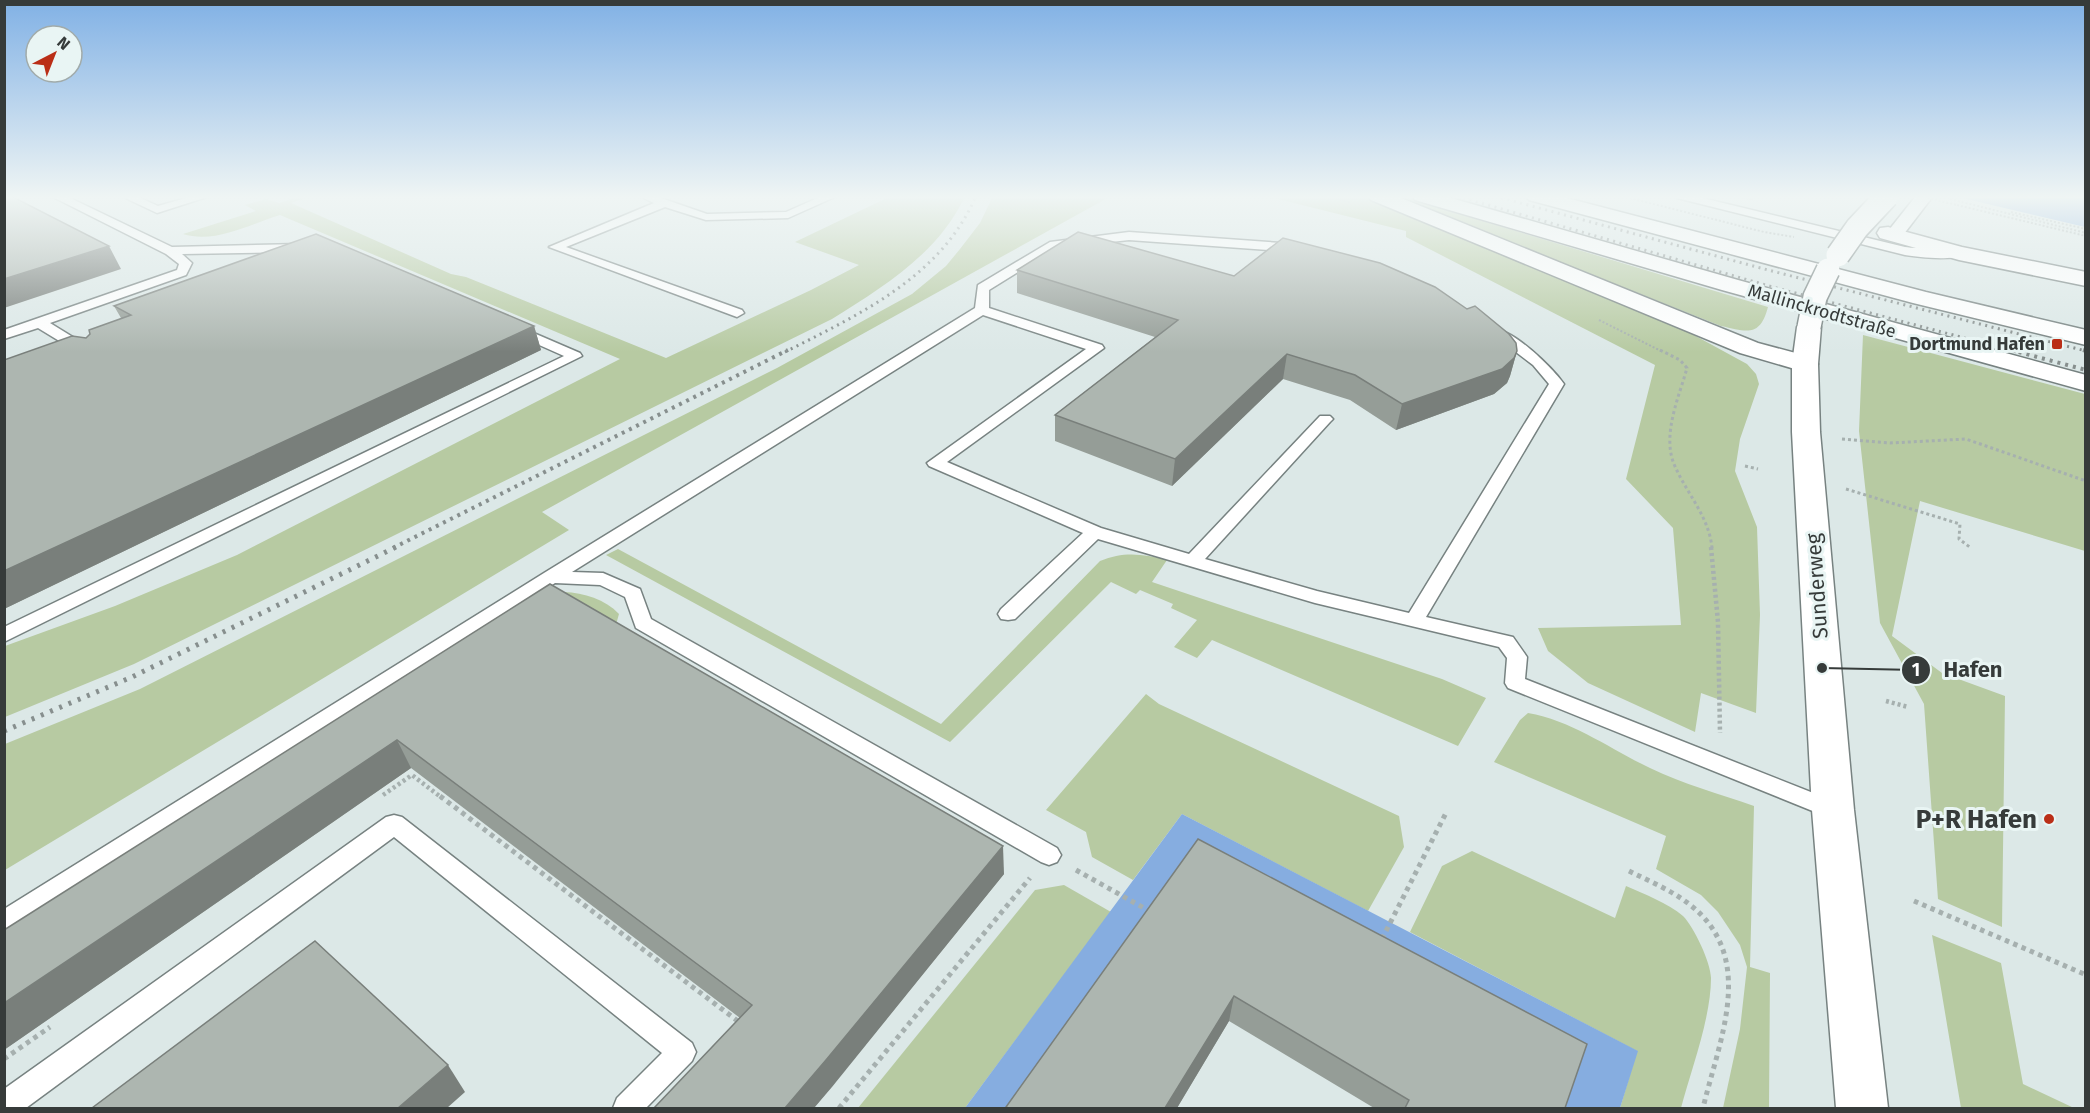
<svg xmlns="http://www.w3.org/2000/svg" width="2090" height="1113" font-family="'Fira Sans',sans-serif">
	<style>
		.green { fill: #b7caa2 }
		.water { fill: #86ade0 }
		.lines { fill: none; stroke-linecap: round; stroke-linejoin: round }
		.service-casing { stroke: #778281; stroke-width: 3 }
		.pedestrian-casing { stroke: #778281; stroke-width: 3 }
		.minor-casing { stroke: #778281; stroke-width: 3 }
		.secondary-casing { stroke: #778281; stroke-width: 3 }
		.trunk-casing { stroke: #778281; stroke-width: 3 }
		.path-far3 { stroke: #a6b0af; stroke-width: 2; stroke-dasharray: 2 2; stroke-linecap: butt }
		.path-far2 { stroke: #a6b0af; stroke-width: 3; stroke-dasharray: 3 3; stroke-linecap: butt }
		.path-far1 { stroke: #a6b0af; stroke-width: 4.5; stroke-dasharray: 3 3; stroke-linecap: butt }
		.path { stroke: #a6b0af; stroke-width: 5; stroke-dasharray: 4.5 4.5; stroke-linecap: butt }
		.service { fill: #fff; fill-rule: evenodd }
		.pedestrian { fill: #fff; fill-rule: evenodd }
		.minor { fill: #fff; fill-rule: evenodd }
		.secondary { fill: #fff; fill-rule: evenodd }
		.trunk { fill: #fff; fill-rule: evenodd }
		.rail-far2 { stroke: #878f8e; stroke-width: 3; stroke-dasharray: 2 4.5; stroke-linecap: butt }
		.rail-far1 { stroke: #878f8e; stroke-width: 4; stroke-dasharray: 3 5; stroke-linecap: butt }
		.rail { stroke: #878f8e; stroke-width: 5; stroke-dasharray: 3 7; stroke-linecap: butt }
		.secondary-bridge-casing { stroke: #778281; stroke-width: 26; stroke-linecap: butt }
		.path-bridge { stroke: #a6b0af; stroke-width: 2; stroke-dasharray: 2 2; stroke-linecap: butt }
		.secondary-bridge { stroke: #fff; stroke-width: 23 }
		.wall { fill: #959d97 }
		.shaded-wall { fill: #797f7b }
		.building { fill: #adb6b0; stroke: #797f7b; stroke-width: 1.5 }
		.poi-dot { fill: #ba2e17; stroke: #e9f5f4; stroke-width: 2 }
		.labels { text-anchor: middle; stroke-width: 6; stroke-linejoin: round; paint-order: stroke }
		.far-street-label { font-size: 18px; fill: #363b3a; stroke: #e9f5f4 }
		.far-poi-label { font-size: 18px; font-weight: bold; fill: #363b3a; stroke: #e9f5f4; text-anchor: end }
		.street-label { font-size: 21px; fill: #363b3a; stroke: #e9f5f4 }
		.near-poi-label { font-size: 26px; font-weight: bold; fill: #363b3a; stroke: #e9f5f4; text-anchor: end }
		.leader { fill: none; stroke: #363b3a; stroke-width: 2 }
		.callout-dot { fill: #363b3a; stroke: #e9f5f4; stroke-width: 2 }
		.mark-label { font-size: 18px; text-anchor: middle; font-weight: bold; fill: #fff }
		.callout-label { font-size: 22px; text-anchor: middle; font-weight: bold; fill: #363b3a; stroke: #e9f5f4; stroke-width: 6; stroke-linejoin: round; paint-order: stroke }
	</style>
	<rect width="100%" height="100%" fill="#dce8e7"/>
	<g class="green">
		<path d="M301 196H311L291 203 451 274 466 277 666 358 811 290 859 265 795 242 891 196H965C939 253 883 287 832 319L134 664 5 717V646L115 606 237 555 620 359 280 215C250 224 215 244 183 234L256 211 245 205 266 199 279 203Z"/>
		<path d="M993 196H1111L542 512 569 530 5 870V744L140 689 777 368 912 294 946 266 960 249 980 223Z"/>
		<path d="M1266 196H1364L1692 334 1747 364 1756 374 1759 384 1740 439 1735 471 1757 527 1760 615 1756 713 1701 693 1695 732 1588 683 1548 651 1538 628 1681 625 1673 528 1626 479 1655 365 1406 237V231Z"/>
		<path d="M1403 197 1768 307C1760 337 1748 332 1721 326L1436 213Z"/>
		<path d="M1863 335 2085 394V551L1920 501 1892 636 1942 673 2005 696 2002 927 1938 899 1924 704 1880 623 1859 431Z"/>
		<path d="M618 549 941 724 1100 561C1124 551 1143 554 1167 560L1152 582 1442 679 1486 698 1458 746 1212 640 1197 658 1174 647 1197 620 1171 608 1173 604 1140 590 1136 594 1111 582 950 742 606 555Z"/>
		<path d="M564 592C584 593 605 599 619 614L615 628 548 596Z"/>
		<path d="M1146 694 1159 704 1399 816 1404 847 1368 911 1182 814 1133 880 1092 857 1086 832 1046 810Z"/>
		<path d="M1528 713C1573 721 1610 749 1650 768 1683 784 1720 794 1754 806L1750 967 1770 973 1769 1108H1723L1740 1029 1747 967 1740 945 1718 912 1701 895 1656 869 1666 836 1494 762 1520 720Z"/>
		<path d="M1472 851 1615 918 1626 886C1644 894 1668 903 1683 916 1694 927 1711 963 1711 978 1711 1018 1691 1070 1681 1108H1620L1637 1051 1410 932 1442 866Z"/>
		<path d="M1064 885 1111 912 965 1108H858L1035 890Z"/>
		<path d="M1932 935 2001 963 2023 1084 2074 1108H1961Z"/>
	</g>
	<g class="water">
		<path d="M1954 196H2085V227Z"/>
		<path d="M1182 814 1638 1051 1620 1108H1560L1372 959 1023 1108H965Z"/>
	</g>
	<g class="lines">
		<defs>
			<g id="service">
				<path d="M51 196H66L172 247 301 244 307 248 301 252 182 254 192 263 186 275 50 323 89 347 91 350 89 353H79L38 328 4 339V330L177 270 179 264 166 254Z"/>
				<path d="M121 196H136L158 206 193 196H210L157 213Z"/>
				<path d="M639 196H655L707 214 786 212 822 196H837L788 218 706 220 665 207 566 247 742 310 744 313 737 317 549 247 654 203Z"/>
				<path d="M1675 196H1694L1905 247C1917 249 1959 248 1965 253 1954 262 1919 257 1905 255L1677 198Z"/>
				<path d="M1129 232 1295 244 1301 248 1295 252 1129 240 1057 248 989 290V308L1102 345 1104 348 947 462 1101 528 1189 554 1320 416H1330L1333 419 1330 422 1205 559 1317 591 1409 613 1549 384 1533 365 1491 333 1493 330C1511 326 1554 370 1564 384L1426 617 1513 637 1527 657 1525 679 1841 804 1844 810 1841 816 1833 819 1825 816 1508 688 1505 683 1507 658 1499 647 1315 603 1098 539 1015 619 1008 620 1001 619 998 614 1001 609 1083 533 929 466 927 463 1086 349 983 315 572 572 603 573 640 589 651 619 1057 848 1061 855 1057 862 1049 865 1041 862 636 628 625 597 600 585 555 583 13 931 4 934V909L544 573 975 308 978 285 1050 242Z"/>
				<path d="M515 325 580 353 582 356 4 642V627L564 356 510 332 508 329 510 326Z"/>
				<path d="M394 815 402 817 692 1043 696 1052 692 1061 646 1108H613L617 1098 662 1053 394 837 26 1108H4V1089L386 817Z"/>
			</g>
			<path id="pedestrian" d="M1916 196H1933L1900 239H1888L1885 235Z"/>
			<path id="minor" d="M1888 227 1962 247 2086 272V286L1959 260 1880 238 1877 233 1880 228Z"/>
			<path id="secondary" d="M1809 320 1818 322 1821 327 1818 364 1820 432 1854 810 1888 1108H1836L1812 810 1792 432V364L1797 327 1800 322Z"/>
			<g id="trunk">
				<path d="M1368 196H1396L1758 343 1814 358 1818 364 1814 370 1805 372 1740 353 1371 200Z"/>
				<path d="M1412 196H1444L1738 280 2086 375V391L1722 290 1415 200Z"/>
				<path d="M1526 196H1559L1926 292 2086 330V345L1913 303 1529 200Z"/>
			</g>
		</defs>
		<use href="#service" class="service-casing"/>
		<use href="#pedestrian" class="pedestrian-casing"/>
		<use href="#minor" class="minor-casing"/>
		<use href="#secondary" class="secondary-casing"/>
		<use href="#trunk" class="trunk-casing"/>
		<g class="path-far3">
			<path d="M1329 196 1351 203"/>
			<path d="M1950 199 2086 233"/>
			<path d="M1957 205 2086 236"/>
			<path d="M2011 212 2086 229"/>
			<path d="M1599 320 1663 352"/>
		</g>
		<g class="path-far2">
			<path d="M1660 350 1680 360 1687 368C1679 397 1662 434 1674 464 1686 493 1709 516 1712 548"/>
			<path d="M1842 439 1890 443 1966 439 2086 481"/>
			<path d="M1745 466 1758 469"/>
			<path d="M1846 489 1960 524 1959 539 1971 548"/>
		</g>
		<g class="path-far1">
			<path d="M1711 547 1718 622 1720 733"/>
			<path d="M1886 701 1908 707"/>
			<path d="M383 795 412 775 442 798"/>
		</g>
		<g class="path">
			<path d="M440 796 739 1022"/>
			<path d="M1076 870 1151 912"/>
			<path d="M1629 871C1649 881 1671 890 1689 904 1758 957 1719 1040 1703 1108"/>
			<path d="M1914 901 2084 974"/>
			<path d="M1382 939 1447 811"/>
			<path d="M4 1059 50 1027"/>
			<path d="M839 1108 1030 878"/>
		</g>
		<use href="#service" class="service"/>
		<use href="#pedestrian" class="pedestrian"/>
		<use href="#minor" class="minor"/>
		<use href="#secondary" class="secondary"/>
		<use href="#trunk" class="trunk"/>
		<g class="rail-far2">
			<path d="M1457 196 1769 286 2017 352"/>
			<path d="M1495 196 1768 270 2086 351"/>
			<path d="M785 352C860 314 941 277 976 196"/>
		</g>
		<g class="rail-far1">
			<path d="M2011 350 2086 370"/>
			<path d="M2083 350 2086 351"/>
			<path d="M393 548 788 350"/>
		</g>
		<path class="rail" d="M4 731 132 677 396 547"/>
		<defs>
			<g id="secondary-bridge">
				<path d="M1838 255 1857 228 1887 196"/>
				<path d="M1809 327 1815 297 1828 270"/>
			</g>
		</defs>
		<use href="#secondary-bridge" class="secondary-bridge-casing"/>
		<g class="path-bridge">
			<path d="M1622 196 1764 232 1794 237"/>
			<path d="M1919 196 1957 205"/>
		</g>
		<use href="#secondary-bridge" class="secondary-bridge"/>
	</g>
	<g class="wall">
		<path d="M1731 196H1757L1752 200Z"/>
		<path d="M1017 270 1234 276 1517 351 1510 376 1507 383 1494 394 1396 430 1350 400 1283 379 1172 486 1055 441V415L1155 337 1017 293Z"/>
		<path d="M114 306 534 326 541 350 4 609V360L86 338 121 318Z"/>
		<path d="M550 584 1004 874 814 1108H654L740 1018 411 768 4 1050Z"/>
		<path d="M1198 839 1565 1108H1374L1229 1021 1177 1108H1006V1107Z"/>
	</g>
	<g class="shaded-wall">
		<path d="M109 246 121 269 4 308V279Z"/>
		<path d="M534 326 541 350 4 609V571Z"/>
		<path d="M1517 351 1510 376 1507 383 1494 394 1396 430 1402 404Z"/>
		<path d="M1287 354 1283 379 1172 486 1175 459Z"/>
		<path d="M397 740 411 768 4 1050V1003Z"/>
		<path d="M1003 846 1004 874 832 1087 814 1108H785Z"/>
		<path d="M1234 996 1229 1021 1177 1108H1165Z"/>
		<path d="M448 1065 465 1092 447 1108H398Z"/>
	</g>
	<g class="building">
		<path d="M4 196H11L109 246 4 279Z"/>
		<path d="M1078 232 1234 276 1283 238 1380 263 1435 287 1467 309 1475 306 1509 334 1516 343 1517 351 1514 358 1502 369 1402 404 1355 375 1287 354 1175 459 1055 415 1178 320 1017 270Z"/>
		<path d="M316 234 534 326 4 571V360L72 336 86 338 90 334 89 330 131 315 114 306Z"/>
		<path d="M550 584 1003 846 826 1060 785 1108H654L752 1005 397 740 4 1003V930Z"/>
		<path d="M1198 839 1587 1044 1565 1108H1405L1409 1100 1234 996 1165 1108H1008L1006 1107Z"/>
		<path d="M315 941 448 1065 398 1108H92Z"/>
	</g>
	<linearGradient id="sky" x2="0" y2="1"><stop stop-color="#81b1e5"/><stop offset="0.56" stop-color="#eff5f4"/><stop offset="1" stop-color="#eff5f4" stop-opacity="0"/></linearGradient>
	<rect width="2090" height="352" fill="url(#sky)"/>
	<g class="poi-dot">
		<rect x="2051" y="338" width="12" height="12" rx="3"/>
		<circle cx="2049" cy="819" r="6"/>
	</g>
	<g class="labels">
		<g class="far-street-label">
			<text transform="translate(1822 311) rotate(16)" y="6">Mallinckrodtstraße</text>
		</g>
		<g class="far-poi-label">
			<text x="2045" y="350">Dortmund Hafen</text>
		</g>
		<g class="street-label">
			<text transform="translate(1817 586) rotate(-94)" y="7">Sunderweg</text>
		</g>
		<g class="near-poi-label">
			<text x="2037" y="828">P+R Hafen</text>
		</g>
	</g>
	<path class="leader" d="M1822 668L1916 670"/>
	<g class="callout-dot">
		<circle cx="1822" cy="668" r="6"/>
		<circle cx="1916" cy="670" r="15"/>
	</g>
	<g class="mark-label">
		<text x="1916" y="676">1</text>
	</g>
	<g class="callout-label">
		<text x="1973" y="677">Hafen</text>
	</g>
	<rect width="2090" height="1113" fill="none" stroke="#363b3a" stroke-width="12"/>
	<g transform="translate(54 54) rotate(42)"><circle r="28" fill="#e9f5f4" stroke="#a1abaa" stroke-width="1.5"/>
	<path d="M0-4.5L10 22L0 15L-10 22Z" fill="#ba2e17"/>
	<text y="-9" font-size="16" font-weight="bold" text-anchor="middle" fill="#363b3a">N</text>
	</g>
</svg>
